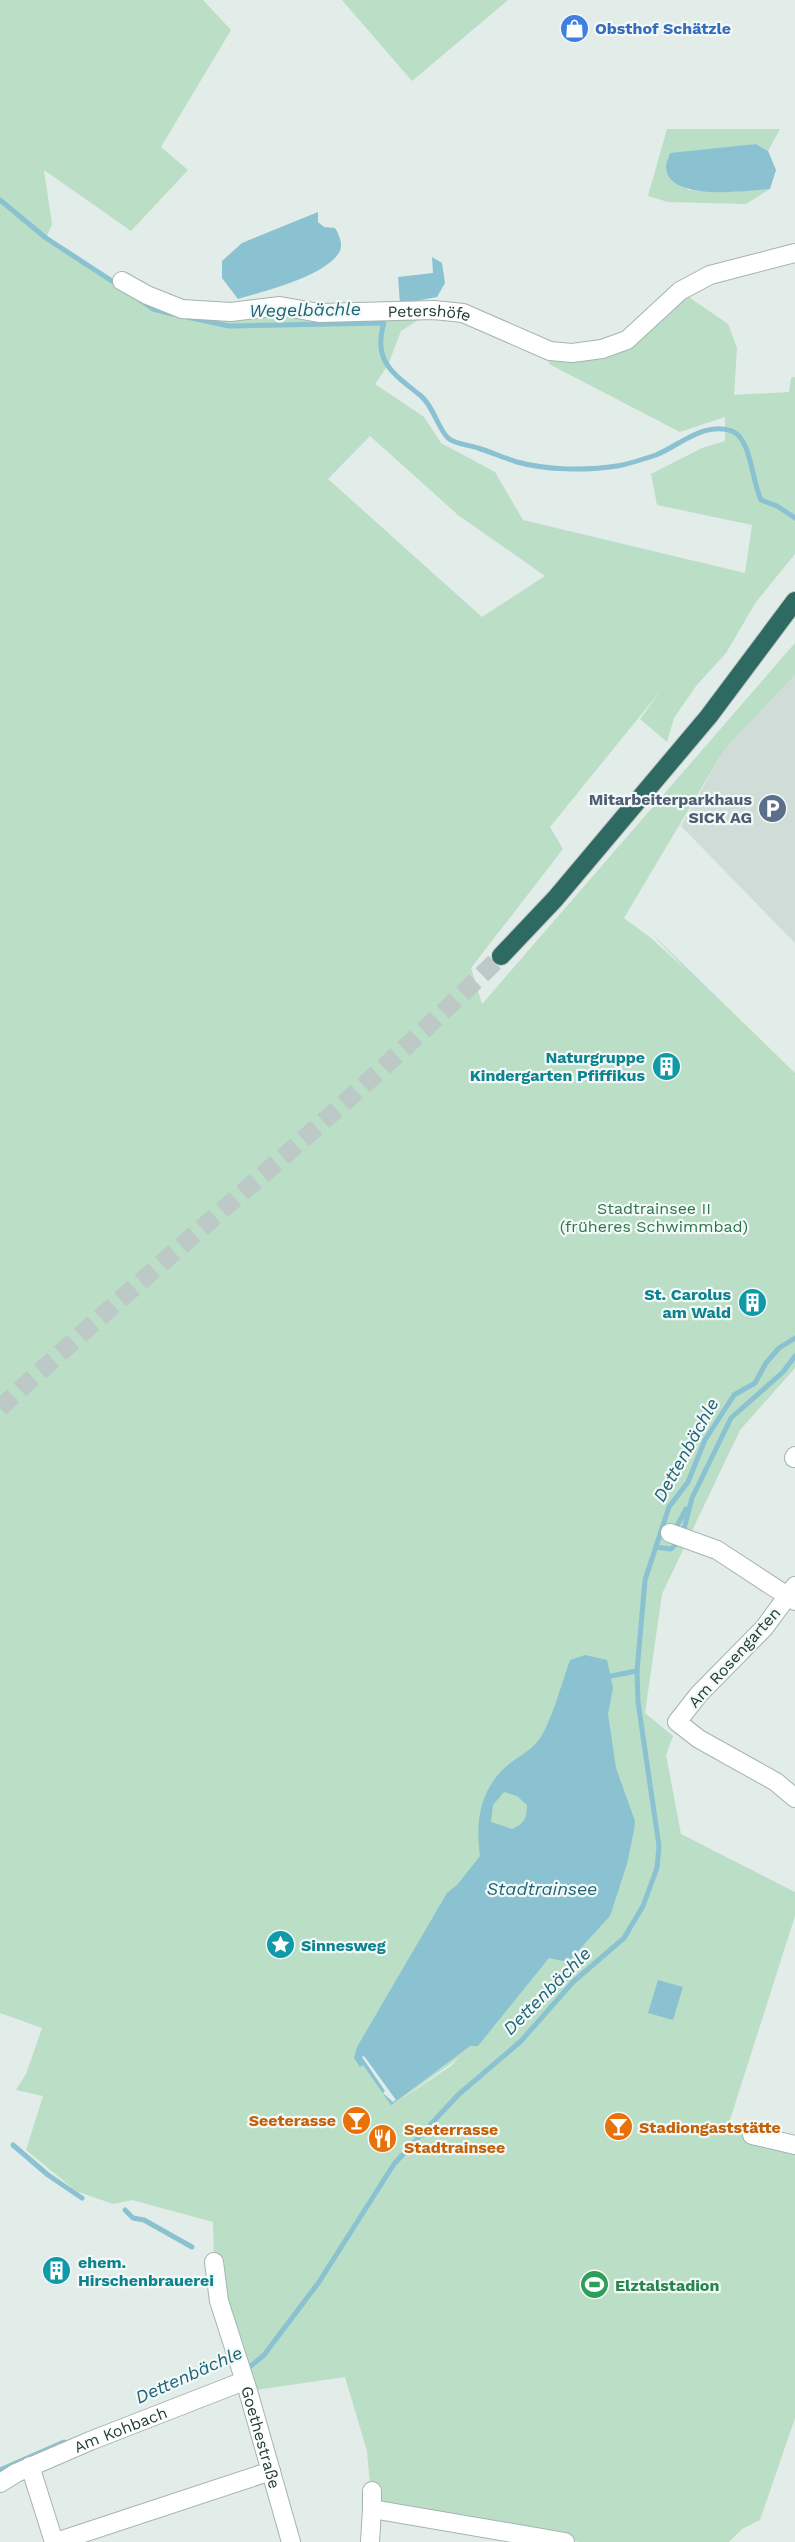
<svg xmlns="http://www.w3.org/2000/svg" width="795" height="2542" font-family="'Work Sans',sans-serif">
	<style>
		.built { fill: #d0dcd8 }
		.green { fill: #bbdec7; fill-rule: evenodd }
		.water { fill: #8ac2d1; fill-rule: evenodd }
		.pier { fill: #e2ece9 }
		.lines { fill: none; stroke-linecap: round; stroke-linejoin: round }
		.stream { stroke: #8ac2d1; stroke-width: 5 }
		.highway-tunnel { stroke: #bcc9c6; stroke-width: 18; stroke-dasharray: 18 9; stroke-linecap: butt }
		.minor-casing { stroke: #a5b4b0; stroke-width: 20 }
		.highway-casing { stroke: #c1c9c7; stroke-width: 20 }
		.minor { stroke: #fff; stroke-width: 18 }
		.highway { stroke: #2e6a61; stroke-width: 18 }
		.labels { text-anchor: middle; stroke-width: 4.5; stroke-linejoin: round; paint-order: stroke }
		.shop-label { font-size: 16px; font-weight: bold; fill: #366cbe; stroke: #f3f9f6; text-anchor: start }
		.street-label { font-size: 16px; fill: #223e38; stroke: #f3f9f6 }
		.service-label { font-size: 16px; font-weight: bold; fill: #4e5e75; stroke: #f3f9f6; text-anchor: end }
		.culture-label { font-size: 16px; font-weight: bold; fill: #0d838f; stroke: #f3f9f6; text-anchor: end }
		.park-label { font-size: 16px; fill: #2c754d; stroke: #f3f9f6 }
		.food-label { font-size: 16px; font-weight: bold; fill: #c56008; stroke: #f3f9f6; text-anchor: start }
		.leisure-label { font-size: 16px; font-weight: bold; fill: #27864d; stroke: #f3f9f6; text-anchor: start }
		.water-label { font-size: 18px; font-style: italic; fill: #1c647a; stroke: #f3f9f6 }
	</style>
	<rect width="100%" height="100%" fill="#e2ece9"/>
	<path class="built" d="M795 675V943L681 826 724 750Z"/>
	<g class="green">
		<path d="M0 0H203L231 30 161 147 188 170 131 231 44 170 52 224 46 238 114 282 171 306 434 310 401 331 388 365 375 384 424 417 441 443 495 472 523 520 745 573 752 525 657 505 651 474 702 448 725 441V417L680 432 549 364 550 351 602 349 680 291 728 324 737 348 734 395 789 392 791 378 795 377V554L756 602 726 653 696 686 674 718 667 742 640 719 662 689 550 827 563 849 471 968 482 1004 795 643V675L724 750 624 918 651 938 686 970 649 931 795 1073V1368L740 1430 662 1594 645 1713 673 1736 666 1755 681 1834 795 1892V1916L728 2126 795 2145V2418L760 2520 742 2529 729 2542H581L372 2509 367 2451 345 2377 248 2391 214 2262 213 2222 132 2200 113 2204 76 2191 26 2150 43 2096 16 2090 26 2074 42 2028 0 2013ZM370 436 458 515 545 576 482 617 328 479Z"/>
		<path d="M342 0H508L412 81Z"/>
		<path d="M667 129H780L768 151 756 144 670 154 688 190 726 192 770 189 746 204 668 202 648 196Z"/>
	</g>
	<g class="water">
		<path d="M756 144 768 151 776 170 770 189C748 191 667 202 666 167 666 163 669 157 670 153Z"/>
		<path d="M318 212V222L324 227 335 228C339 235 343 243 340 251 327 276 264 291 238 299L222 278V261L242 243Z"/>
		<path d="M432 257 442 263 445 283 437 297 400 304 398 277 433 273Z"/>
		<path d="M585 1655 607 1660 613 1688 608 1714 616 1768 635 1821 634 1830 627 1864 610 1916 568 1962 549 1958 478 2046H470L391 2105 363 2065 360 2067 354 2058 357 2047 447 1893 457 1885 480 1856C475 1821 480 1788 509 1764 518 1757 530 1751 538 1741 550 1727 563 1679 570 1660ZM504 1792 517 1796 527 1805C527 1818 524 1824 512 1829L491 1822 493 1805Z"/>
		<path d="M658 1980 683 1987 673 2020 648 2013Z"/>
	</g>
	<g class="pier">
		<path d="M364 2056 396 2100 393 2102 383 2093 385 2091 362 2057Z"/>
		<path d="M460 2056 451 2066 391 2106 449 2065Z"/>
	</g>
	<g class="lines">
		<g class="stream">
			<path d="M0 200 46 238 118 285"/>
			<path d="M140 300 153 309 172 314"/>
			<path d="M187 317 229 326 384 323C372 362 394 374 421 396 434 407 437 427 448 438 454 444 470 445 478 448 491 452 504 458 517 462 546 470 586 471 617 466 629 464 644 459 656 455 680 445 705 421 732 431 751 438 752 482 761 500L777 506 795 518"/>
			<path d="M677 1526 686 1509"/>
			<path d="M684 1529 692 1498 731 1418 783 1372 795 1356"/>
			<path d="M656 1547 671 1549 675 1545"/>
			<path d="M611 1676 637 1671"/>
			<path d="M13 2145 48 2175 82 2198"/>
			<path d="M125 2210 133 2218 144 2220 192 2247"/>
			<path d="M246 2370 264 2355 319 2282 394 2164 458 2095 521 2041 573 1982 624 1938 643 1906 657 1868 659 1846 638 1702 637 1671 645 1580 669 1507 688 1482 705 1440 734 1395 755 1383 766 1363 779 1348 795 1338"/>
			<path d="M0 2470 64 2442"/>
		</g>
		<path class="highway-tunnel" d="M0 1408C165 1255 341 1114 501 956"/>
		<defs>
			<g id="minor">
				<path id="s1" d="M122 281 147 295 182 309 231 312 280 306 319 313 434 310 463 313 550 351 572 353 602 349 627 340 680 291 710 275 795 253"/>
				<path d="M794 1458 795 1456"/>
				<path d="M670 1533 717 1550 795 1601"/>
				<path d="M795 1586 764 1628 699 1694 677 1722 699 1739 776 1782 795 1798"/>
				<path d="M752 2135 795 2145"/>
				<path id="s2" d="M214 2262 219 2301 248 2391 291 2542"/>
				<path d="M30 2466 54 2542"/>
				<path id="s3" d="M0 2483 16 2473 90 2441 244 2381"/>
				<path d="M372 2491V2509"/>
				<path d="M56 2542 271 2471"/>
				<path d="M370 2542 372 2509 565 2542"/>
			</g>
			<path id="highway" d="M501 956 555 899 709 716 795 601"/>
		</defs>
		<use href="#minor" class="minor-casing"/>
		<use href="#highway" class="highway-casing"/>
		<use href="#minor" class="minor"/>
		<use href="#highway" class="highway"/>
	</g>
	<defs>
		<symbol id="shop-disc" viewBox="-11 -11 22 22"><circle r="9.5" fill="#3f7fe0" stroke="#f3f9f6"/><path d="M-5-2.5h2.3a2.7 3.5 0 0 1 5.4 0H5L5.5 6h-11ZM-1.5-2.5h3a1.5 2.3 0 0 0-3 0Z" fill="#fff"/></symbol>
		<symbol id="parking-disc" viewBox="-11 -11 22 22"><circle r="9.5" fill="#5c6f8a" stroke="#f3f9f6"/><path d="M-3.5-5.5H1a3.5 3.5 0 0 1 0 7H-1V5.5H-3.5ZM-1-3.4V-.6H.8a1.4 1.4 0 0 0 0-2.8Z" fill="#fff"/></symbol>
		<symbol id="building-disc" viewBox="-11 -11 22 22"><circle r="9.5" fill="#0f9aa8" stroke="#f3f9f6"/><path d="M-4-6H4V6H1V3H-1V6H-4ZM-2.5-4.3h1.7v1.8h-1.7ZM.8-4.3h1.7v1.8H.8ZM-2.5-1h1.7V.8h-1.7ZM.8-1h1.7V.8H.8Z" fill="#fff"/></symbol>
		<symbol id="sight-disc" viewBox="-11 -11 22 22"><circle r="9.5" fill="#0f9aa8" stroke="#f3f9f6"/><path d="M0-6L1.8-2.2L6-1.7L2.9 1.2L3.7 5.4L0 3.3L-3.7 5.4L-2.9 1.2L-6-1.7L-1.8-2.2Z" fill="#fff"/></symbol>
		<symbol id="bar-disc" viewBox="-11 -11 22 22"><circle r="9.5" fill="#e8710a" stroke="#f3f9f6"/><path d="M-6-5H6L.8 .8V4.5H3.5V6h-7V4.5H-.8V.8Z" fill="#fff"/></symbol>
		<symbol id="restaurant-disc" viewBox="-11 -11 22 22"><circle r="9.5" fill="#e8710a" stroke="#f3f9f6"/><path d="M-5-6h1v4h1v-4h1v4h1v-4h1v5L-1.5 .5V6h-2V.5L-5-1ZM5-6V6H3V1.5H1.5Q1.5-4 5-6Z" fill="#fff"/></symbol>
		<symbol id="stadium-disc" viewBox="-11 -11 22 22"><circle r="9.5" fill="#2e9e5b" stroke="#f3f9f6"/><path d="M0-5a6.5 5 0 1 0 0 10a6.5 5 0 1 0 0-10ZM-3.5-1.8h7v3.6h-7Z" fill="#fff"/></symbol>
	</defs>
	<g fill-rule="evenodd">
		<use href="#shop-disc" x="558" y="12" width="33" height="33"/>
		<use href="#parking-disc" x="756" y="792" width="33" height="33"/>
		<use href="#building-disc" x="650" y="1050" width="33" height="33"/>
		<use href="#building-disc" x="736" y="1286" width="33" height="33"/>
		<use href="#sight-disc" x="264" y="1928" width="33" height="33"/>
		<use href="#bar-disc" x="340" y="2104" width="33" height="33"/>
		<use href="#bar-disc" x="602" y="2110" width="33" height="33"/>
		<use href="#restaurant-disc" x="366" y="2122" width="33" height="33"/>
		<use href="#building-disc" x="40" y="2254" width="33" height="33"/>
		<use href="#stadium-disc" x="578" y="2268" width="33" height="33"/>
	</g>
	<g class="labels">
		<g class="shop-label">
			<text x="595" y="34">Obsthof Schätzle</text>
		</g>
		<g class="street-label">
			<text dy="6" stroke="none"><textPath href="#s1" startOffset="315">Petershöfe</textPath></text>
			<text transform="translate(734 1657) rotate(-48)" y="6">Am Rosengarten</text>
			<text dy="6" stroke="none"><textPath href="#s3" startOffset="132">Am Kohbach</textPath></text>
			<text dy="6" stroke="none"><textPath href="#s2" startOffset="182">Goethestraße</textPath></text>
		</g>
		<g class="service-label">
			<text x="752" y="805">Mitarbeiterparkhaus<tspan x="752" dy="18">SICK AG</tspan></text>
		</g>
		<g class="culture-label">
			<text x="645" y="1063">Naturgruppe<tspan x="645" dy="18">Kindergarten Pfiffikus</tspan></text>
			<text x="731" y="1300">St. Carolus<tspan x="731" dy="18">am Wald</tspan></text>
			<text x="301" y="1951" text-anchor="start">Sinnesweg</text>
			<text x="78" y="2268" text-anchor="start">ehem.<tspan x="78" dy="18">Hirschenbrauerei</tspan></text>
		</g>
		<g class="park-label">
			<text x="654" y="1214">Stadtrainsee II<tspan x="654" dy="18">(früheres Schwimmbad)</tspan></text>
		</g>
		<g class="food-label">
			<text x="336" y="2126" text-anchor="end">Seeterasse</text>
			<text x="639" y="2133">Stadiongaststätte</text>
			<text x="404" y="2135">Seeterrasse<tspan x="404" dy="18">Stadtrainsee</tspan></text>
		</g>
		<g class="leisure-label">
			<text x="615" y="2291">Elztalstadion</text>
		</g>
		<g class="water-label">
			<text transform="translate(305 310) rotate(-1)" y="6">Wegelbächle</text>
			<text transform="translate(686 1450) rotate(-61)" y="6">Dettenbächle</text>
			<text x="542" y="1895">Stadtrainsee</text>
			<text transform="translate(547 1991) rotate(-45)" y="6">Dettenbächle</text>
			<text transform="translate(189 2375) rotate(-24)" y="6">Dettenbächle</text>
		</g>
	</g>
</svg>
